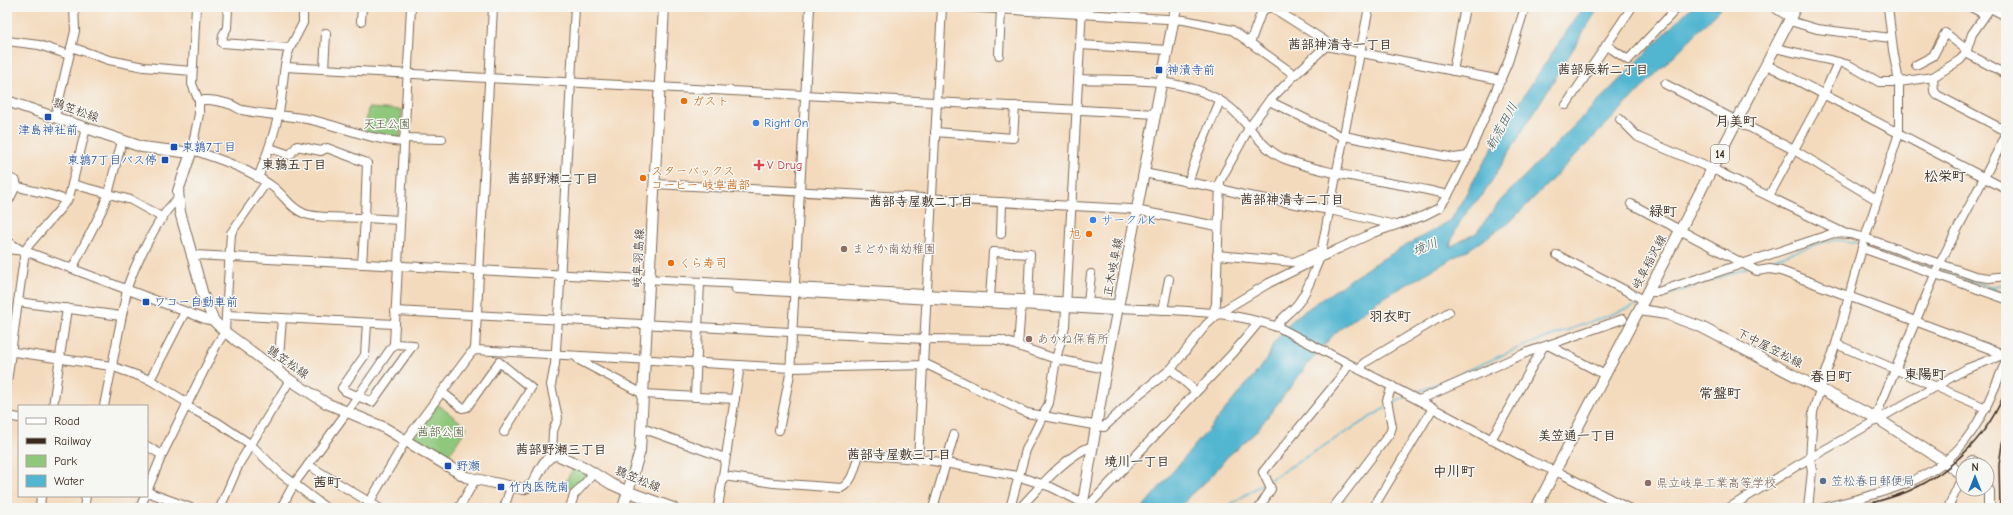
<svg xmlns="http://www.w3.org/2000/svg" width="2013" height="515" font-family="'Comic Neue','Klee One',sans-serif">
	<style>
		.green { fill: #8fc87c; stroke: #65794d }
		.water { fill: #52b6d1; stroke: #467078 }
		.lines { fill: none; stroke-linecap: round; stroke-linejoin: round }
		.stream { stroke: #52b6d1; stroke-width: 1.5 }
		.minor-casing { stroke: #7c6855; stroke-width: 10 }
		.major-casing { stroke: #7c6855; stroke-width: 12 }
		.minor { stroke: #fff; stroke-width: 8 }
		.major { stroke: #fff; stroke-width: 10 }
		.rail { stroke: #3b2a1e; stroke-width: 1.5 }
		.transit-dot { fill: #1a4fb4; stroke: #f6f6f2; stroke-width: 1.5 }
		.food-dot { fill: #e8710a; stroke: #f6f6f2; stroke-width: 1.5 }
		.shop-dot { fill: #3f7fe0; stroke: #f6f6f2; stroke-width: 1.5 }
		.health-dot { fill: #e0444e; stroke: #f6f6f2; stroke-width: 1.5 }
		.education-dot { fill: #8d6e63; stroke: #f6f6f2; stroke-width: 1.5 }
		.service-dot { fill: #5c6f8a; stroke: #f6f6f2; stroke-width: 1.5 }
		.labels { text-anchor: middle; stroke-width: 3; stroke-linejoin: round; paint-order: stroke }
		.shield { fill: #f6f6f2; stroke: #73675e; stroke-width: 1 }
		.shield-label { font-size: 11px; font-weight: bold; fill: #3b2a1e }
		.transit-label { font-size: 12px; fill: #164399; stroke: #f6f6f2; text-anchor: start }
		.food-label { font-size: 12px; fill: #c56008; stroke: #f6f6f2; text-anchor: start }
		.street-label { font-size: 12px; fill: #3b2a1e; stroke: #f6f6f2 }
		.shop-label { font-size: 12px; fill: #366cbe; stroke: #f6f6f2; text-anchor: start }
		.park-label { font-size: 12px; fill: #54593a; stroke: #f6f6f2 }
		.health-label { font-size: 12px; fill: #be3a42; stroke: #f6f6f2; text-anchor: start }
		.education-label { font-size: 12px; fill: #785e54; stroke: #f6f6f2; text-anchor: start }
		.service-label { font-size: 12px; fill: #4e5e75; stroke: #f6f6f2; text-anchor: start }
		.neighbourhood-label { font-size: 13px; font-weight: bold; fill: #3b2a1e; stroke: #f6f6f2 }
		.water-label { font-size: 13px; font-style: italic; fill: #435b5d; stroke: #f6f6f2 }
		.quarter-label { font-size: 14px; font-weight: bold; fill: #3b2a1e; stroke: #f6f6f2 }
	</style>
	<rect width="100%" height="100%" fill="#f6f6f2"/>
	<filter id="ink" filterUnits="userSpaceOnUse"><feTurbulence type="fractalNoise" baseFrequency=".025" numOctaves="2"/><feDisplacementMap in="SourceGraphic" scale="8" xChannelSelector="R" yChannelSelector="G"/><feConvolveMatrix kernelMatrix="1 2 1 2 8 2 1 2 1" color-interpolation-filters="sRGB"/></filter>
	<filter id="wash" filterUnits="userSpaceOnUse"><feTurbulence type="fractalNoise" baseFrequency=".012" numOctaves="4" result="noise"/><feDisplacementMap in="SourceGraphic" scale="16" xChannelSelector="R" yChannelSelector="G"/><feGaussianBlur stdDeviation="0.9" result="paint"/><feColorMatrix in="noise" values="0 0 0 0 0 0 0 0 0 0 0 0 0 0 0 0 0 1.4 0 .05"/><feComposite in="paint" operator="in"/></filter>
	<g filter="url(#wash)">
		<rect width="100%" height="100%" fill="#f4dabc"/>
		<g class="green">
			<path d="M368 108 402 110 400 140 365 133Z"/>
			<path d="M437 404 467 427 446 460 412 440Z"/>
			<path d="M575 465 590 473 576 489 564 485Z"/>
		</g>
		<path class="water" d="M1583 7H1599L1483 195C1468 207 1454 228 1450 247L1476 233 1501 200 1691 7H1722L1510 222 1471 248 1376 302 1335 333 1308 364 1255 433 1227 457 1211 477 1189 496 1181 508H1142L1267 360 1273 344 1293 319 1372 265 1451 220 1514 110Z"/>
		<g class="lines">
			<g class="stream">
				<path d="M1865 244 1935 268"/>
				<path d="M1754 266 1826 241 1837 240 1860 243"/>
				<path d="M1941 270 1989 287 2006 284"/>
				<path d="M1990 287 2006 295"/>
				<path d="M1648 302 1747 268"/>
				<path d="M1413 394 1521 347 1637 305"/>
				<path d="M1390 405 1406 397"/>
				<path d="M1269 480 1385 408"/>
				<path d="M1225 508 1264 483"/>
			</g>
		</g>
	</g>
	<g filter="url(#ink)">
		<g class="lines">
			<defs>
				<g id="minor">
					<path d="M228 7 227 28 223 35 222 43 290 48C282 66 284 87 280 106 276 131 267 155 258 178"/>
					<path d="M962 7 1184 20 1232 30 1295 75"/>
					<path d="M1773 7 1791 18"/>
					<path d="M1971 7 1984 14"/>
					<path d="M1990 8 2006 16"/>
					<path d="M361 21 362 7"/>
					<path d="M1790 21 1817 29 1891 38"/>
					<path d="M7 41 39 45 69 55"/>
					<path d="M1250 43 1261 13 1266 8H1273L1325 41 1326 46 1501 80"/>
					<path d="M1080 45 1168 50"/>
					<path d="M1606 45 1628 60 1678 7"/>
					<path d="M71 47 109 60 144 67 192 71"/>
					<path d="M290 48 303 23V7"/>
					<path d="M1966 53 2006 74"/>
					<path d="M999 55 1001 9"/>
					<path d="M1838 62 1849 65 1879 82H1899L1933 77 1960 60 1966 53 1972 34 1991 7"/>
					<path d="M1767 65 2006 189"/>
					<path d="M1916 65 1933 56 1945 33 1967 50"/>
					<path d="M285 67 1156 114"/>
					<path d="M324 69 326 33"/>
					<path d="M1453 71 1465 7"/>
					<path d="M1933 77 1934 91 1937 95 2006 131"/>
					<path d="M1078 79C1126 81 1187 75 1228 106 1248 121 1261 150 1285 159 1336 178 1396 181 1448 195"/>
					<path d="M1665 84 1794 150 1877 200"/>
					<path d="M199 101C209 98 222 102 232 105 236 107 238 109 242 110 265 115 289 115 312 120 342 127 372 140 403 142"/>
					<path d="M1269 101 1339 135 1454 158 1468 156"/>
					<path d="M1566 105 1632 7"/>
					<path d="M55 117 75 31 74 7"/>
					<path d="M1620 119 1638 137 1719 172 1844 233"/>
					<path d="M935 132 1013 138 1015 106"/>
					<path d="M404 138 442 139"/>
					<path d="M192 150C220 159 249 169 273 187 284 195 290 208 303 213 315 219 350 217 365 218L367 163 327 148 321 151 297 146 290 155 270 148"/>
					<path d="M191 153 199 114V101L192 84 196 7"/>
					<path d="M1144 173 1218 188 1244 195 1330 210 1395 225"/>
					<path d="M7 177 16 181V186L7 204"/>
					<path d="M1188 183 1198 153 1220 101"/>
					<path d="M72 184 131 200 163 218"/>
					<path d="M655 184 1130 209 1217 226"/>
					<path d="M16 186C33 192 51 193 67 201"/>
					<path d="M1769 196 1824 94 1838 62 1775 48"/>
					<path d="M1631 204 1757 271 1770 269 1781 271 1998 352 2001 355"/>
					<path d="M1001 234 1002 202"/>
					<path d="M7 241 21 250"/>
					<path d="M1862 248 2006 299"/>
					<path d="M7 249 25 251 205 319 214 321"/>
					<path d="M1217 255 1294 262 1322 250"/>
					<path d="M1557 255 1644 300"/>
					<path d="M191 256 195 255 1114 304 1118 308"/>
					<path d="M362 264 365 218 400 220"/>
					<path d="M72 269 102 210 108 194 122 141"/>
					<path d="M736 289 1021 305"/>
					<path d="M1649 292H1658L1834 233 1850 234 1865 238 1975 276 1989 278 2006 276"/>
					<path d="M990 298 993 252 1030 254 1028 300"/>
					<path d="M18 302 121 316"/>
					<path d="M1088 303 1091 274"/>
					<path d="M1163 310 1169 279"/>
					<path d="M395 311 924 339 1001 340 1056 359 1106 369"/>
					<path d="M1213 313 1216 304 1220 181 1249 128 1269 101 1295 75 1326 46"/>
					<path d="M227 315 394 324"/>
					<path d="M367 323 365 355 342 388 345 391 372 402 413 345 394 344"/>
					<path d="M1276 327C1282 316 1292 312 1299 302 1309 289 1313 272 1320 258L1369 7"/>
					<path d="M1836 344 1986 408"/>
					<path d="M1548 345 1605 375"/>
					<path d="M1018 346 1021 305 1113 311 1118 308C1174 311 1226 309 1280 328L1416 399 1531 461 1562 474 1628 508"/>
					<path d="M475 350 493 7"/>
					<path d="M7 351 111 366 150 380 188 403"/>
					<path d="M576 356 579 360 643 394 735 399"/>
					<path d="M1171 369 1195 391"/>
					<path d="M1360 370 1364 363 1449 312"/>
					<path d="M278 371 282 318"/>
					<path d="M150 380 185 312"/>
					<path d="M7 382 25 251 28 246 60 209 69 197 86 128"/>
					<path d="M442 392 462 408 467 407 499 362 531 388 504 432"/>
					<path d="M695 397 700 282"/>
					<path d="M1419 400 1528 352 1623 319"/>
					<path d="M53 406 67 308"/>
					<path d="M104 406 128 285C135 265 161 211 178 199"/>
					<path d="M186 406 217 422 250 444 280 473 326 508"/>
					<path d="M7 416 19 418"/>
					<path d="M1878 419 1877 413 1940 263 2006 135"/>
					<path d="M642 428 725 458"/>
					<path d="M779 430 790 374 810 7"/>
					<path d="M1491 440 1543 347"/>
					<path d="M147 446 162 455"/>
					<path d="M552 455 553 431 558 418 551 385 555 364 558 319 575 7"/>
					<path d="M918 460 942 7"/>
					<path d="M308 465 379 508"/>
					<path d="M1965 465 1972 460 1982 465"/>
					<path d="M723 476 774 483 841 488C853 482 855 467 859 454L928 460 1017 476 1051 487 1077 500"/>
					<path d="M147 491 162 455 217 344 225 332 231 233 266 183"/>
					<path d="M147 492 191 508"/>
					<path d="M1090 504 1234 352 1259 322"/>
					<path d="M40 508 41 496"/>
					<path d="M84 508 86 496"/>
					<path d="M140 508 145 496"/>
					<path d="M220 508 239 464 290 380"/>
					<path d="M281 508 294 484 347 412 394 344 411 7"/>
					<path d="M366 508 406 440 471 353 475 350 790 368 928 365 1027 413 1104 427 1139 394 1171 369 1206 325 1219 313 1269 283 1338 249 1373 233 1423 216 1439 208 1448 195 1468 156 1508 62 1525 7"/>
					<path d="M459 508 475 480"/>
					<path d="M504 508 511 487"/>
					<path d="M570 508 574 495 594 473"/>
					<path d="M718 508 740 365"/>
					<path d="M933 508 954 435"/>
					<path d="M1010 508 1026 450 1049 403 1056 359 1065 326 1082 7"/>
					<path d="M1020 508C1039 488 1065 456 1092 446"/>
					<path d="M1259 508 1271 489 1263 472 1340 378 1349 364"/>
					<path d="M1333 508 1390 433 1392 427 1387 400 1392 386"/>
					<path d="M1373 508 1433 408"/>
					<path d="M1729 508 1798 465 1966 369 2005 354"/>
					<path d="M1808 508 1812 471 1810 459 1813 412 1817 399 1836 344 1864 241 1899 133V82L1893 50 1888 7"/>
					<path d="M1823 508C1870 495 1926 486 1960 447 1982 422 1993 391 2006 361"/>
					<path d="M1948 508 1963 475"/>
				</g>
				<g id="major">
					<path d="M7 101 142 147 191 153 178 191 180 212 203 295 214 321 225 332 290 380 326 403 383 427 466 477 523 489 532 485C538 476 544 455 557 455L584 467 611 484 629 492 673 508"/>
					<path d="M1640 310 1666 314 1701 327 1878 419 1945 462 1963 476"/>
					<path d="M1987 489 1989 491V508"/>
					<path d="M623 508 640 451 664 7"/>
					<path d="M1082 508 1106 369 1176 7"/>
					<path d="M1536 508 1796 7"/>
				</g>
			</defs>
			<use href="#minor" class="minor-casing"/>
			<use href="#major" class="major-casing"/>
			<use href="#minor" class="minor"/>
			<use href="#major" class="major"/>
			<g class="rail">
				<path d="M1852 508C1872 503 1893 498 1911 490 1953 471 1991 432 2006 389"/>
				<path d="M2000 508 1999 465 2006 416"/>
			</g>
		</g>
	</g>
	<g class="transit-dot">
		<rect x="1155" y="66" width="8" height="8" rx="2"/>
		<rect x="44" y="113" width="8" height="8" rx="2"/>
		<rect x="170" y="143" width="8" height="8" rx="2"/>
		<rect x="161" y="156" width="8" height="8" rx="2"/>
		<rect x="142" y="298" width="8" height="8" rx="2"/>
		<rect x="444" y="462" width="8" height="8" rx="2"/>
		<rect x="497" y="483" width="8" height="8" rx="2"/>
	</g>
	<g class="food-dot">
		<circle cx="684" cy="101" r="4"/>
		<circle cx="643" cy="178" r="4"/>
		<circle cx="1089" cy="234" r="4"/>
		<circle cx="671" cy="263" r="4"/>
	</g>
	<g class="shop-dot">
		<circle cx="756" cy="123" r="4"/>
		<circle cx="1093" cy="220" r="4"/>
	</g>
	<path class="health-dot" d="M757 159h4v4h4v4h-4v4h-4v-4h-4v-4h4z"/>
	<g class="education-dot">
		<circle cx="844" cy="249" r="4"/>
		<circle cx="1029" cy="339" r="4"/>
		<circle cx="1648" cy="483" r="4"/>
	</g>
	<circle class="service-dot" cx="1823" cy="481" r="4"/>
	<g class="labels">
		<rect class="shield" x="1711" y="145" width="18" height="18" rx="3"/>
		<g class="shield-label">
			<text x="1720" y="158">14</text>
		</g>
		<g class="transit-label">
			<text x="1167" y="74">神漬寺前</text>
			<text x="48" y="134" text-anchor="middle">津島神社前</text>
			<text x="182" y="151">東鶉7丁目</text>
			<text x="157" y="164" text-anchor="end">東鶉7丁目バス停</text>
			<text x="154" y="306">ワコー自動車前</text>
			<text x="456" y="470">野瀬</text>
			<text x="509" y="491">竹内医院南</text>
		</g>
		<g class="food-label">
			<text x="692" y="105">ガスト</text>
			<text x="651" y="175">スターバックス<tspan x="651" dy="14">コーヒー 岐阜茜部</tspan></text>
			<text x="1081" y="238" text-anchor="end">旭</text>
			<text x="679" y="267">くら寿司</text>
		</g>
		<g class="street-label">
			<text transform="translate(76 110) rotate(20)" y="4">鶉笠松線</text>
			<text transform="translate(638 258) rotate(-87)" y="4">岐阜羽島線</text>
			<text transform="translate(1649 262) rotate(-62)" y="4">岐阜稲沢線</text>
			<text transform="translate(1113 267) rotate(-79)" y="4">正木岐阜線</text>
			<text transform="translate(1770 348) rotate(27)" y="4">下中屋笠松線</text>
			<text transform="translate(288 362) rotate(35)" y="4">鶉笠松線</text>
			<text transform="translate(638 479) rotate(23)" y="4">鶉笠松線</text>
		</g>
		<g class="shop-label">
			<text x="764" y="127">Right On</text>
			<text x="1101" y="224">サークルK</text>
		</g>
		<g class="park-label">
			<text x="387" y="128">天王公園</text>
			<text x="441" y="436">茜部公園</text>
		</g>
		<g class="health-label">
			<text x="767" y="169">V Drug</text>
		</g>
		<g class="education-label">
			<text x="852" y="253">まどか南幼稚園</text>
			<text x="1037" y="343">あかね保育所</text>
			<text x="1656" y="487">県立岐阜工業高等学校</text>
		</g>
		<g class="service-label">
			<text x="1831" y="485">笠松春日郵便局</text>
		</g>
		<g class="neighbourhood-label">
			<text x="1340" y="49">茜部神清寺一丁目</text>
			<text x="1603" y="74">茜部辰新二丁目</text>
			<text x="294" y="169">東鶉五丁目</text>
			<text x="553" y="183">茜部野瀬二丁目</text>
			<text x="1292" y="204">茜部神清寺二丁目</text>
			<text x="921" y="206">茜部寺屋敷二丁目</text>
			<text x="1577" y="440">美笠通一丁目</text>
			<text x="561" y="454">茜部野瀬三丁目</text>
			<text x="899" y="459">茜部寺屋敷三丁目</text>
			<text x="1137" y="466">境川一丁目</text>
		</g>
		<g class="water-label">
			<text transform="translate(1501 126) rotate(-61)" y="5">新荒田川</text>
			<text transform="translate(1425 246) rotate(-22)" y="5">境川</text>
		</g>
		<g class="quarter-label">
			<text x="1736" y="126">月美町</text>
			<text x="1945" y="181">松栄町</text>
			<text x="1663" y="216">緑町</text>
			<text x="1390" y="321">羽衣町</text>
			<text x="1925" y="379">東陽町</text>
			<text x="1831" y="381">春日町</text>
			<text x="1720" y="398">常盤町</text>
			<text x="1454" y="476">中川町</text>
			<text x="327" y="487">茜町</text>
		</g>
	</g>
	<rect width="2013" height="515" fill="none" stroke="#f6f6f2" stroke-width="24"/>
	<rect x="18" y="405" width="130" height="92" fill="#f6f6f2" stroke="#aba49d"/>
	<rect x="26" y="418" width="20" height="6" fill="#ffffff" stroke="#aba49d"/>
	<text x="54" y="425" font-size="12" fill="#3b2a1e">Road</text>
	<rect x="26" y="438" width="20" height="6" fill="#3b2a1e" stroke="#aba49d"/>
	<text x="54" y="445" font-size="12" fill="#3b2a1e">Railway</text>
	<rect x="26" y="455" width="20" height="12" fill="#8fc87c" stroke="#aba49d"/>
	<text x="54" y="465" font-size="12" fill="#3b2a1e">Park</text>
	<rect x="26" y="475" width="20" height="12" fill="#52b6d1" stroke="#aba49d"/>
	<text x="54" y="485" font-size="12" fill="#3b2a1e">Water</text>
	<g transform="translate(1975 477)"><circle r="19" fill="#f6f6f2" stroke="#aba49d"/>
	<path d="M0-3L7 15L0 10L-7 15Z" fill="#1f6fb2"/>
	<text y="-6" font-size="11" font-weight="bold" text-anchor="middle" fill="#3b2a1e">N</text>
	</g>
</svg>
